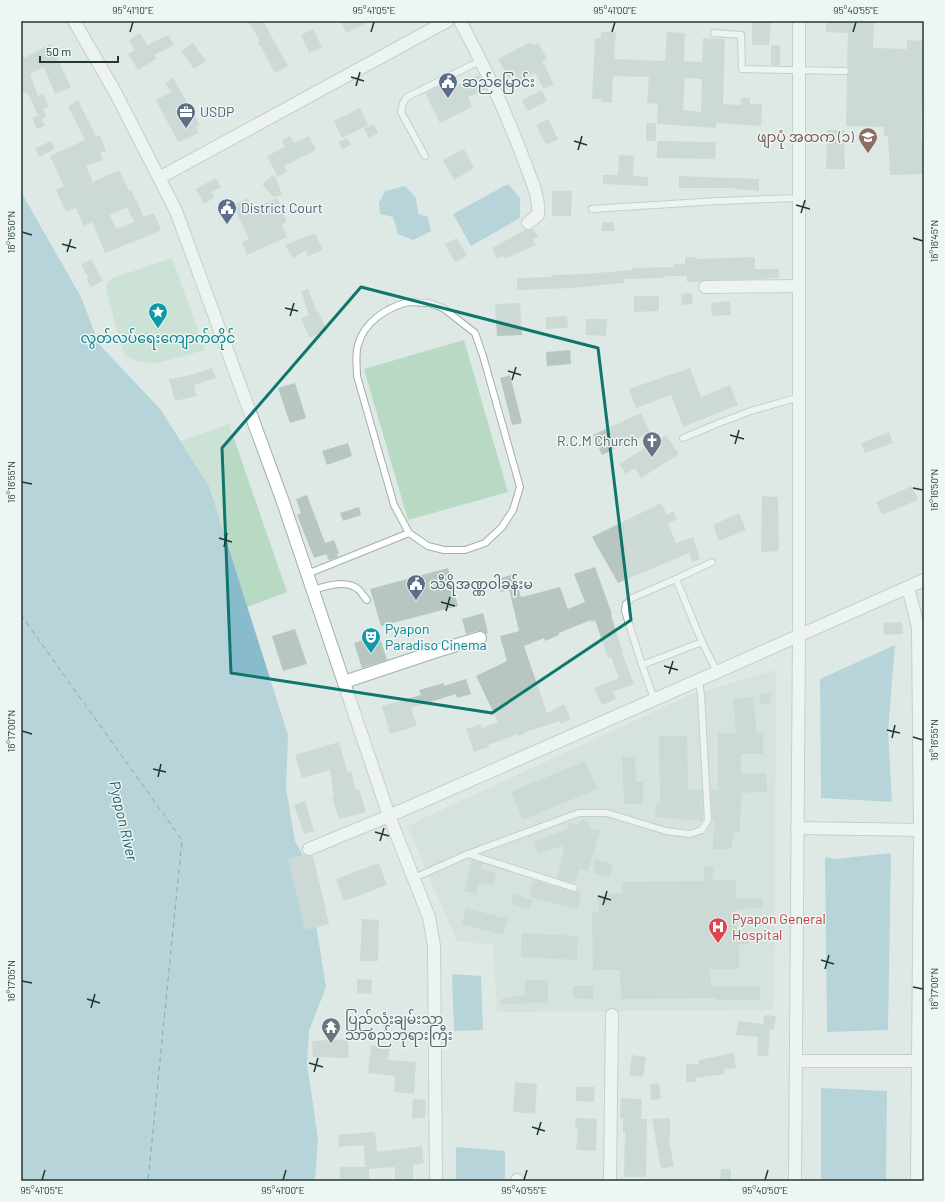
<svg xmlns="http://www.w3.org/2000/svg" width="945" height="1202" font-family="Barlow,'Noto Sans Myanmar',sans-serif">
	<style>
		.built { fill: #cdd9d4 }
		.green { fill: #b8dac4 }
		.water { fill: #8bc }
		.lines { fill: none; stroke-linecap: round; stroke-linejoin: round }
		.ferry { stroke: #1e5b70; stroke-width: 1; stroke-dasharray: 5 4; stroke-linecap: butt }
		.building { fill: #b7c6c1; fill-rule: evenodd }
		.lane-casing { stroke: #a1b0ac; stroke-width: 8 }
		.street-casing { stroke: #a1b0ac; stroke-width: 14 }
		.secondary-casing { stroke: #9eb4ae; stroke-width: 14 }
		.lane { stroke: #fff; stroke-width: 6 }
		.street { stroke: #fff; stroke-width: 12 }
		.secondary { stroke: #fff; stroke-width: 12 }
		.marked { fill: none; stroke: #0f766e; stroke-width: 3; stroke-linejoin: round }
		.ticks { fill: none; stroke: #203834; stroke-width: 1.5 }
		.labels { text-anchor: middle; stroke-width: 3; stroke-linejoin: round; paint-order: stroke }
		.service-label { font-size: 14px; fill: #4e5e75; stroke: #eef6f3; text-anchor: start }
		.education-label { font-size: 14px; fill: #785e54; stroke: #eef6f3; text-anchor: end }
		.culture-label { font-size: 14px; fill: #0d838f; stroke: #eef6f3 }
		.worship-label { font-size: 14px; fill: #5b616d; stroke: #eef6f3; text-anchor: end }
		.health-label { font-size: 14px; fill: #be3a42; stroke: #eef6f3; text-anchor: start }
		.water-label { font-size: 15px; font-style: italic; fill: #1e5b70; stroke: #eef6f3 }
		.neatline { fill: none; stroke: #203834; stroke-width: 1.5 }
		.ticks-label { font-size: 10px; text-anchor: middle; fill: #203834 }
	</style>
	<rect width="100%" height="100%" fill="#dee9e5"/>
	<path class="built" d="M776 670 774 1010 497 1012 493 945 457 941 407 826 690 695Z"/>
	<g class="green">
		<path d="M172 258 205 350 158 363 138 362 125 355 120 343 106 288 108 281 113 278Z"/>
		<path d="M464 340 508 492 408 520 364 369Z"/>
		<path d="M229 424 287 592 247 607 209 486 181 441Z"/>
	</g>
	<g class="water">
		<path d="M508 184 520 198V218L471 246 453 214Z"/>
		<path d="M405 186 416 198 418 214 428 217 431 231 413 240 398 234 393 217 380 214 379 203 385 191Z"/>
		<path d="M21 192 81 297 99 344 161 410 209 486 288 735 286 788 295 841 311 870 312 899 326 987 309 1031 307 1063 318 1139 315 1181H21Z"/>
		<path d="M895 645 888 731 892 802 821 798 820 679Z"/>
		<path d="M891 853 888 1030 827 1032 825 857 835 859Z"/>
		<path d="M452 974 481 976 483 1030 454 1031Z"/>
		<path d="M821 1088 887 1091 886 1181H821Z"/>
		<path d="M456 1147 505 1151V1181H456Z"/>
	</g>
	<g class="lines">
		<path class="ferry" d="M21 615 182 840 148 1181"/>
	</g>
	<g class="building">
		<path d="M248 21H263L288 66 275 73 258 42 260 41Z"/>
		<path d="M341 21H371L346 33Z"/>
		<path d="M752 21H771L769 45H752Z"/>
		<path d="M826 21H874L873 48 907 49V40L924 41 921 141H922L923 160H924V174L890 175 888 137 884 136V127L846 126 847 75 849 71 847 67 848 33 826 32Z"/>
		<path d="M313 29 322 47 309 53 301 35Z"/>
		<path d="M601 32H616L614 59 665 61 667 32 685 33 684 61 702 62 703 38 725 39 723 104 741 105V98H750V104H762L761 126 716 123V128L657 124 658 104 647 103 649 77 613 76 612 103 601 102V99H592L595 38H601ZM685 78 702 79 701 112 683 110Z"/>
		<path d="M140 33 147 45 168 35 174 45 154 55 156 59 138 70 128 54 135 50 129 40Z"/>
		<path d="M530 42 533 45 538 43 547 58 542 61 554 84 544 89 535 73 517 82 514 76 509 80 498 59Z"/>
		<path d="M193 43 206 61 194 69 181 51Z"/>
		<path d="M50 44 71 87 55 94 44 67 30 74 38 96 43 94 49 106 43 109 46 117 42 119 45 126 37 129 32 118 38 115 27 92 21 94V53L24 58Z"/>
		<rect x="771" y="45" width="9" height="20"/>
		<path d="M479 75 486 89 468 97 472 107 440 123 425 93 442 85 445 91Z"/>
		<path d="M173 78 200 125 196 126 199 133 178 142 156 100 171 92 165 83Z"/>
		<path d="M542 90 547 101 528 111 522 100Z"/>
		<path d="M79 100V103L96 136 100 135 106 151 100 153 103 160 86 166 93 182 119 170 129 191 131 190 144 217 154 213 161 230 132 243V242L105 253 92 222 84 226 76 208 66 212 56 190 64 186 50 156 85 140 68 106ZM127 207 134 222 116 229 110 215Z"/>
		<path d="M360 108 368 125 342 138 334 121Z"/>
		<path d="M548 119 558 139 546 145 536 125Z"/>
		<rect x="646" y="123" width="10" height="18"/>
		<path d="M374 124 378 133 369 138 364 128Z"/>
		<path d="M828 130H844L845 169H826L827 131Z"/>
		<path d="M290 136 294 143 309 136 316 150 284 166 287 171 278 177 267 156 285 147 282 141Z"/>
		<path d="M347 138 351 145 342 149 339 142Z"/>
		<path d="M51 141 55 149 39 157 35 148Z"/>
		<path d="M657 141 716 142 715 159 657 158Z"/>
		<path d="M464 149 474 168 454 180 443 160Z"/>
		<path d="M619 155 634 156 633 176 648 177V186L603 184V175H618Z"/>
		<path d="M273 175 277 180 282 195 273 197 262 184Z"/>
		<path d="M679 176 759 179V191L735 189V188H679Z"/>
		<path d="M216 178 221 187 212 192 214 198 204 204 196 189Z"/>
		<path d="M552 191H572L571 216H552Z"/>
		<path d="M248 198 252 209 277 198 287 222 282 224 287 237 247 255 242 242 249 239 233 205Z"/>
		<rect x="602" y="222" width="12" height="9"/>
		<path d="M533 228 538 237 533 239 536 245 505 259 503 256 497 258 492 248 525 230H530Z"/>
		<path d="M315 233 323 250 308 256 306 250 293 258 285 245Z"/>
		<path d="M457 238 467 256 455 262 445 244Z"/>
		<path d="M685 257H697V259L755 257V269H779V278L705 280 699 282H687V276H664L665 278 624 279V283L572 288 517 290V278L552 277V275L585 274 632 270V268L674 267V264H685Z"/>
		<path d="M91 259 103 281 91 287 86 279 89 278 81 265Z"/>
		<path d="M308 289 317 312 318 311 327 330 310 338 301 319 309 315 301 291Z"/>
		<path d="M692 293 693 304 682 305 681 294Z"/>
		<path d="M634 296H659V311L634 312Z"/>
		<path d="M730 301 731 315 712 316 711 303Z"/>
		<path d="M520 303 522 335 497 336 495 304Z"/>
		<path d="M567 316 568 328 546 329V317Z"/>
		<path d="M586 319H607L606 336 586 335Z"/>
		<path d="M570 350 571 364 547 366 546 352Z"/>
		<path d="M212 368 216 378 194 385 197 396 175 401 169 379 191 375Z"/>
		<path d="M690 368 701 397 730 385 738 405 683 427 671 395 636 408 629 389Z"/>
		<path d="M510 375 522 423 512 425 500 378Z"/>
		<path d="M295 383 306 418 290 423 278 388Z"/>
		<path d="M641 413 650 433 602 455 593 435Z"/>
		<path d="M889 432 893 443 865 453 861 443Z"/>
		<path d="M666 435 679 454 641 478 635 468 626 474 619 464Z"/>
		<path d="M348 443 352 456 327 465 322 451Z"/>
		<path d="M912 486 918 500 882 515 876 502Z"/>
		<path d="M307 495 325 543 334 540 339 553 337 554 338 557 329 560 326 554 314 558 297 515 301 513 296 499Z"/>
		<path d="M762 496 778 497 779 551 761 552Z"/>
		<path d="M661 503 667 515 673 511 677 519 668 524 676 543 693 537 700 559 692 562 689 553 618 583 592 537Z"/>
		<path d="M359 507 361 515 343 521 340 513Z"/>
		<path d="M739 513 746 530 719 541 713 525Z"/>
		<path d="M595 567 612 614 611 615 623 653H622L634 684 613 692 616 699 602 705 594 688 619 678 611 657 608 658 595 620 592 622 591 620 559 633V635L545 641 544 638 524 646 547 713 564 704 571 719 561 724 559 721 533 730V729L519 736 518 734 488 745 489 747 474 752 466 729 481 724 482 728 498 722 476 676 507 661 500 636 519 631 509 589 500 592 497 579 514 574 521 597H522L560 587 568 609 585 602 574 574Z"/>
		<path d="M448 568 458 606 381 626 370 589Z"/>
		<path d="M483 613 488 633 486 634 482 631H478L466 634 462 619Z"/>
		<path d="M902 622 903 634 884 635 883 623Z"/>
		<path d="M295 629 307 664 283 671 272 636Z"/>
		<path d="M379 635 387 660 362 668 354 643Z"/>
		<path d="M466 679 471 694 457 698 456 694 411 708 417 726 390 734 382 706 421 695 419 690 444 683V686Z"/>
		<path d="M771 693V703L760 704V694Z"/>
		<path d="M753 697 757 733H763V754H741V774L766 773 767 792 741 793 740 833H733L732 849H713L714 821H712L711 790H718V733H736L733 699Z"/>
		<path d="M659 736H687L688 789 702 790 703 819 702 821 655 817 656 804H660Z"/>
		<path d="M339 742 348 773 352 772 355 790 359 789 366 812 339 819 332 797 334 796 330 770 302 778 295 755Z"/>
		<path d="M622 757H635L636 782H643V804H624Z"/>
		<path d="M585 761 597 789 523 820 511 792Z"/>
		<path d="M305 801 314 831 304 834 294 805Z"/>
		<path d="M581 820 590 823 588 828 600 831 588 871 579 869 575 883 557 878 565 845 538 854 534 841 567 830 569 823 579 825Z"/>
		<path d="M304 855 308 856H313L329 924 305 930 288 859Z"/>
		<path d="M594 859 613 864 610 877 595 873Z"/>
		<path d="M472 860 483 863 481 869 496 873 493 886 479 882 476 894 464 891Z"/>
		<path d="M379 863 387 885 344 901 336 879Z"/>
		<path d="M705 866 714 867 712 880H736V899L763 898V908L737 909V932L748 931 749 944 739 945V969H710L711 986 760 987V1000H717V998L621 999 620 970H593L592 912H599L597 895 622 893V882L703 881Z"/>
		<path d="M533 880 573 892 577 891 582 892 578 909 529 897Z"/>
		<path d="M514 894 532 900 530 909 511 904Z"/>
		<path d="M466 908 508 919 503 935 462 924Z"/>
		<path d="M362 919 379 920 378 961H360Z"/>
		<path d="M522 933 578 936 577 960 521 957Z"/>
		<path d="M357 979 372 980 371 994 357 993Z"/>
		<path d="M525 980H548V1003L501 1004V999L525 995Z"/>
		<path d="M573 986H593V999L573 998Z"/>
		<path d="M764 1015 776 1016 774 1030 770 1029 768 1056H757L758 1037 736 1035 738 1021 763 1024Z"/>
		<path d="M348 1039 349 1058 313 1057 312 1041Z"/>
		<path d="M371 1045 390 1047 388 1060 416 1062 414 1094 394 1092 395 1076 368 1073Z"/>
		<path d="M734 1053 736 1068 724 1069 725 1074 696 1078V1082H686V1064H699V1060Z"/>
		<path d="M632 1055 646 1057 643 1077 629 1075Z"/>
		<path d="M515 1082 537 1084 535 1114 513 1112Z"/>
		<path d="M659 1083 661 1099 651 1100 650 1084Z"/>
		<path d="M576 1087H595L594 1102 576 1101Z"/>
		<path d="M621 1098 642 1099 641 1119H647L646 1177H624L625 1132H623V1118H620Z"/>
		<path d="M413 1099 426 1100 425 1118H412Z"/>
		<path d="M576 1118 597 1119 596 1151 576 1150 578 1129H575Z"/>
		<path d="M670 1118V1140H669L674 1166 661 1169 652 1119Z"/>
		<path d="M375 1132 377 1152 422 1146 424 1163 413 1165V1181H395V1167L369 1169V1180H340V1167H365L364 1145 339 1147 338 1135Z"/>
		<path d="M721 1169H731V1181H720Z"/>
	</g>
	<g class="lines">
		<defs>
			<g id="lane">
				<path d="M714 33 741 35 742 69 845 71"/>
				<path d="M425 156 401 112 403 103 407 97 482 60"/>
				<path d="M592 209 718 201 799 198"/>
				<path d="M408 302 429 303 443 308 475 333 483 356 520 487 513 510 502 527 485 543 465 550H444L428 546 409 533 394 505 357 376C357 366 355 355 358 345 364 322 386 308 408 302Z"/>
				<path d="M683 438 719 423 751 411 799 397"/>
				<path d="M307 574 409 533"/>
				<path d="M676 579 712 562"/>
				<path d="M313 590C326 586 347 579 359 590 362 593 364 597 367 600"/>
				<path d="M642 665 702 642"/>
				<path d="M654 699 642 665 625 611 626 604 632 598 676 579 702 642 717 672"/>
				<path d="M468 854 574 888"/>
				<path d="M414 878 468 854 579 813H607L666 831 690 834 702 830 708 820 701 695 699 680"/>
			</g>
			<g id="street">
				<path d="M74 21 114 90 176 211 283 502 389 816 309 849"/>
				<path d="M460 21C485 67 507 114 525 163 531 180 540 197 538 215L528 223"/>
				<path d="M159 178 447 21"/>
				<path d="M705 287 799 286"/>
				<path d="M908 587 918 627 920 830 917 1181"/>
				<path d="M344 682 437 651 480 638"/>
				<path d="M797 828 924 830"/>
				<path d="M796 1061H924"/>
				<path d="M517 1180V1181"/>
				<path d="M610 1181 612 1015"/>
				<path d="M795 1181 799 635V21"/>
			</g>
			<path id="secondary" d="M436 1181 434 946 429 917 389 816 717 672 924 580"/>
		</defs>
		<use href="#lane" class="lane-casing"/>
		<use href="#street" class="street-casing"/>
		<use href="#secondary" class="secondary-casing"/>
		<use href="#lane" class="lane"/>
		<use href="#street" class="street"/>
		<use href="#secondary" class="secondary"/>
	</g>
	<path d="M0 0H945V1202H0ZM361 287 598 348 631 620 492 713 231 673 222 448Z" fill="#dee9e5" fill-opacity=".55" fill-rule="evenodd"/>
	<path class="marked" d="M361 287 598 348 631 620 492 713 231 673 222 448Z"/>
	<path class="ticks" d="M130 32 133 22M371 32 374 22M612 32 615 22M853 32 856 22M351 77 364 81M356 86 360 72M574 141 587 145M578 150 582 136M796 205 810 209M801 213 805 200M22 232 32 235M913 238 923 241M62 244 76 248M67 252 71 239M285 308 298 311M290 316 294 303M508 371 521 375M512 380 516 367M730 435 744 439M735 444 739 430M22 482 32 484M913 488 923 490M219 538 232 542M224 547 227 533M441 602 455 606M446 611 450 597M664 666 678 670M669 674 673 661M887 730 900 733M22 731 32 734M913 737 923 740M892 738 895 725M153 769 166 772M158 777 161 764M375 832 389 836M380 841 384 828M598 896 611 900M603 905 607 891M821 960 834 964M825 969 829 955M22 981 32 983M913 987 923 989M87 999 100 1003M91 1008 95 994M309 1063 323 1067M314 1072 318 1058M532 1127 545 1131M537 1135 541 1122M42 1180 45 1170M283 1180 286 1170M524 1180 527 1170M765 1180 768 1170"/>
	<defs>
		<symbol id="civic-pin" viewBox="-11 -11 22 30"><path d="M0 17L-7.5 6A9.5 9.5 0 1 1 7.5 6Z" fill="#5c6f8a" stroke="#eef6f3"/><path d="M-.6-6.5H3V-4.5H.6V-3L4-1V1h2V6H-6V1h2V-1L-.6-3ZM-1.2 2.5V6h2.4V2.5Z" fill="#fff"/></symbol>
		<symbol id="office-pin" viewBox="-11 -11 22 30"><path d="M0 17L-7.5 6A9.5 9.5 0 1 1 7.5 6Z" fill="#5c6f8a" stroke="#eef6f3"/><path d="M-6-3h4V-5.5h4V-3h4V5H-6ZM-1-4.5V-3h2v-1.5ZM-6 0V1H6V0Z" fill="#fff"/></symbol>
		<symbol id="school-pin" viewBox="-11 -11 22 30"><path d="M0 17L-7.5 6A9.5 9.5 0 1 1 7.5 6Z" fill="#8d6e63" stroke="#eef6f3"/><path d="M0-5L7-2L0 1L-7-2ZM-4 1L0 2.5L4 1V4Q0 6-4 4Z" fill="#fff"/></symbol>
		<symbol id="sight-pin" viewBox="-11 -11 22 30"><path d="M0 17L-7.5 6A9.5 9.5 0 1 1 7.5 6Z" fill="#0f9aa8" stroke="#eef6f3"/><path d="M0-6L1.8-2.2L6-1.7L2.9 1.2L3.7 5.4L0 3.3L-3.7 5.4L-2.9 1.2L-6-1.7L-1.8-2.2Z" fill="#fff"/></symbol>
		<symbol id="church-pin" viewBox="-11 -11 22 30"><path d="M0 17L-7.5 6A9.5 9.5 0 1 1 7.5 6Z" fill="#6b7280" stroke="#eef6f3"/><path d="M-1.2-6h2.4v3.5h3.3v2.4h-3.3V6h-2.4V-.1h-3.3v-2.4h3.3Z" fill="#fff"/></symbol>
		<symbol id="theatre-pin" viewBox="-11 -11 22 30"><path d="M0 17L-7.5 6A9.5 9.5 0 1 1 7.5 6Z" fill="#0f9aa8" stroke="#eef6f3"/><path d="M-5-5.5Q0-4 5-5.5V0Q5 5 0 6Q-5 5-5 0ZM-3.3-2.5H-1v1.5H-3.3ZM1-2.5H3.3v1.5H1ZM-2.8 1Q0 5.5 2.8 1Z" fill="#fff"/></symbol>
		<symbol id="hospital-pin" viewBox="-11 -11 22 30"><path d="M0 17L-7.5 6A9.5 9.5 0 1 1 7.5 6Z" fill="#e0444e" stroke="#eef6f3"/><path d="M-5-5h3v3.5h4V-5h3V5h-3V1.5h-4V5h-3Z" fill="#fff"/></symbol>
		<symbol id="temple-pin" viewBox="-11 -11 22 30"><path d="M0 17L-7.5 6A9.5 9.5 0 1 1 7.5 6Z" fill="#6b7280" stroke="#eef6f3"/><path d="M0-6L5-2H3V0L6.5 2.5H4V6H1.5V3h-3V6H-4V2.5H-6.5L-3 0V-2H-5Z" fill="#fff"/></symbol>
	</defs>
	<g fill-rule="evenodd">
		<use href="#civic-pin" x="437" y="71" width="22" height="30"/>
		<use href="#office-pin" x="175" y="101" width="22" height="30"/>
		<use href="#school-pin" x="857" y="126" width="22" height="30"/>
		<use href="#civic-pin" x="216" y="197" width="22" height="30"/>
		<use href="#sight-pin" x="147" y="301" width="22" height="30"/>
		<use href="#church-pin" x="641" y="430" width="22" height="30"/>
		<use href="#civic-pin" x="405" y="573" width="22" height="30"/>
		<use href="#theatre-pin" x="360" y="626" width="22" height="30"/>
		<use href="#hospital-pin" x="707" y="916" width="22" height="30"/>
		<use href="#temple-pin" x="320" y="1016" width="22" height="30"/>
	</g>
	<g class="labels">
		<g class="service-label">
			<text x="462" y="87">ဆည်မြောင်း</text>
			<text x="200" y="117">USDP</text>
			<text x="241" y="213">District Court</text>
			<text x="430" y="589">သီရိအဏ္ဏဝါခန်းမ</text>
		</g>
		<g class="education-label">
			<text x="854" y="142">ဖျာပုံ အထက (၁)</text>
		</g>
		<g class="culture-label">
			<text x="158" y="343">လွတ်လပ်ရေးကျောက်တိုင်</text>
			<text x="385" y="634" text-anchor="start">Pyapon<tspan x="385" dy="16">Paradiso Cinema</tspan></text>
		</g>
		<g class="worship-label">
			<text x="638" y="446">R.C.M Church</text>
			<text x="345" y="1024" text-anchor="start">ပြည်လုံးချမ်းသာ<tspan x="345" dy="16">သာစည်ဘုရားကြီး</tspan></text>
		</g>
		<g class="health-label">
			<text x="732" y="924">Pyapon General<tspan x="732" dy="16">Hospital</tspan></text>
		</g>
		<g class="water-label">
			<text transform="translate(123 821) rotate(77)" y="5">Pyapon River</text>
		</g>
	</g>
	<rect width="945" height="1202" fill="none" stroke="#eef6f3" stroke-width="44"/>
	<path d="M40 56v6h78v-6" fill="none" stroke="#203834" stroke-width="2"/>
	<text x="46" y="56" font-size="12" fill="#203834" stroke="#eef6f3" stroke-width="3" paint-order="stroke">50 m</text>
	<rect x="22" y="22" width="901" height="1158" class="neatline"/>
	<g class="ticks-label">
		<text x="133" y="14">95°41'10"E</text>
		<text x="374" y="14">95°41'05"E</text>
		<text x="615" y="14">95°41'00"E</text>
		<text x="856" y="14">95°40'55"E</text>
		<text transform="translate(11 232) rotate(-90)" y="4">16°16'50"N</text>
		<text transform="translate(934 241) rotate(-90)" y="4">16°16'45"N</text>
		<text transform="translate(11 482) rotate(-90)" y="4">16°16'55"N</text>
		<text transform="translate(934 490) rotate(-90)" y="4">16°16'50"N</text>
		<text transform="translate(11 731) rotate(-90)" y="4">16°17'00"N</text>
		<text transform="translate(934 740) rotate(-90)" y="4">16°16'55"N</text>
		<text transform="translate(11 981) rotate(-90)" y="4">16°17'05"N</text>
		<text transform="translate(934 989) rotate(-90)" y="4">16°17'00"N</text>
		<text x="42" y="1194">95°41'05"E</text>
		<text x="283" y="1194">95°41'00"E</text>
		<text x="524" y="1194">95°40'55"E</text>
		<text x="765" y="1194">95°40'50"E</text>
	</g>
</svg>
